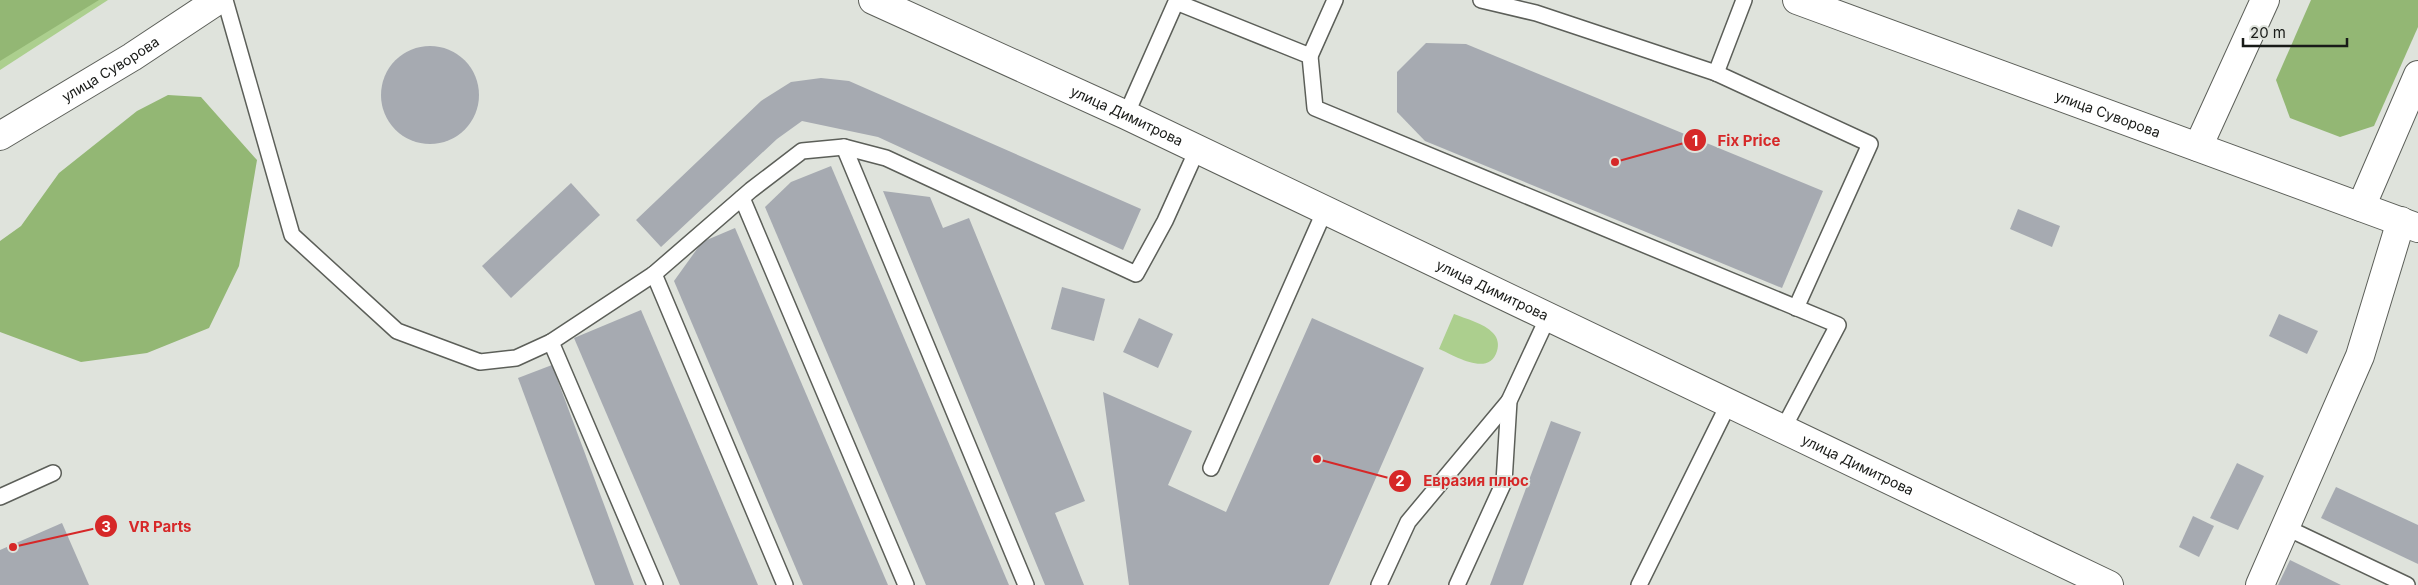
<svg xmlns="http://www.w3.org/2000/svg" width="2418" height="585" font-family="Inter,sans-serif">
	<style>
		.green { fill: #accf8e }
		.forest { fill: #93b774 }
		.building { fill: #a6aab1 }
		.lines { fill: none; stroke-linecap: round; stroke-linejoin: round }
		.service-casing { stroke: #5c5f59; stroke-width: 18 }
		.minor-casing { stroke: #5c5f59; stroke-width: 30 }
		.secondary-casing { stroke: #5c5f59; stroke-width: 30 }
		.primary-casing { stroke: #5c5f59; stroke-width: 30 }
		.service { stroke: #fff; stroke-width: 15 }
		.minor { stroke: #fff; stroke-width: 28 }
		.secondary { stroke: #fff; stroke-width: 28 }
		.primary { stroke: #fff; stroke-width: 28 }
		.labels { text-anchor: middle; stroke-width: 4; stroke-linejoin: round; paint-order: stroke }
		.street-label { font-size: 14px; fill: #191b18; stroke: #dfe3dc }
		.leader { fill: none; stroke: #d62828; stroke-width: 2 }
		.callout-dot { fill: #d62828; stroke: #dfe3dc; stroke-width: 2 }
		.mark-label { font-size: 15px; text-anchor: middle; font-weight: bold; fill: #fff }
		.callout-label { font-size: 15px; text-anchor: middle; font-weight: bold; fill: #d62828; stroke: #dfe3dc; stroke-width: 4; stroke-linejoin: round; paint-order: stroke }
	</style>
	<rect width="100%" height="100%" fill="#dfe3dc"/>
	<g class="green">
		<path d="M0 0H108L0 70Z"/>
		<path d="M1454 314C1466 319 1484 323 1493 333 1498 338 1499 345 1497 351 1489 378 1454 355 1439 349Z"/>
	</g>
	<g class="forest">
		<path d="M0 0H99L0 61Z"/>
		<path d="M2311 0H2418V27L2374 126 2340 137 2290 118 2276 80Z"/>
		<path d="M168 95 201 97 257 160 239 266 209 328 147 353 81 362 0 332V241L21 226 59 173 137 111Z"/>
	</g>
	<g class="building">
		<path d="M1426 43 1466 44 1823 191 1782 288 1425 141 1397 112V72Z"/>
		<circle cx="430" cy="95" r="49"/>
		<path d="M821 78 849 81 1141 209 1123 250 878 137 802 121 777 139 661 247 636 220 761 101 791 82Z"/>
		<path d="M831 166 1009 585H926L765 207 791 182Z"/>
		<path d="M571 183 600 215 511 298 482 266Z"/>
		<path d="M883 191 930 197 943 228 969 218 1085 501 1055 513 1084 585H1045Z"/>
		<path d="M2018 209 2060 226 2052 247 2010 229Z"/>
		<path d="M735 228 888 585H803L674 281 702 242Z"/>
		<path d="M1062 287 1105 299 1094 341 1051 329Z"/>
		<path d="M641 310 758 585H680L574 338Z"/>
		<path d="M2279 314 2318 331 2307 354 2269 336Z"/>
		<path d="M1139 318 1173 334 1158 368 1123 352Z"/>
		<path d="M1312 318 1424 368 1329 585H1129L1103 392 1192 431 1168 485 1226 512Z"/>
		<path d="M552 365 634 585H595L518 378Z"/>
		<path d="M1551 421 1581 432 1523 585H1490Z"/>
		<path d="M2237 463 2264 476 2238 530 2210 518Z"/>
		<path d="M2336 487 2418 525V564L2321 518Z"/>
		<path d="M2193 516 2214 526 2199 557 2179 547Z"/>
		<path d="M62 523 89 585H0V550Z"/>
		<path d="M2290 560 2341 585H2278Z"/>
	</g>
	<g class="lines">
		<defs>
			<g id="service">
				<path d="M225 0 292 235 397 331 480 362 516 358 551 342 655 585"/>
				<path d="M1481 0 1536 13 1716 73 1870 144 1796 308"/>
				<path d="M1310 56 1335 0"/>
				<path d="M1716 73 1744 0"/>
				<path d="M1126 115 1176 2 1310 56 1315 108 1838 325 1783 429"/>
				<path d="M844 147 1026 585"/>
				<path d="M742 198 906 585"/>
				<path d="M654 274 785 585"/>
				<path d="M551 342 654 274 751 190 802 151 844 147 886 158 1136 274 1165 221 1197 150"/>
				<path d="M1211 468 1325 210"/>
				<path d="M0 497 53 473"/>
				<path d="M2285 527 2407 585"/>
				<path d="M1379 585 1408 522 1509 401"/>
				<path d="M1457 585 1504 482 1509 401 1548 317"/>
				<path d="M1639 585 1729 403"/>
			</g>
			<g id="minor">
				<path d="M2198 147 2265 0"/>
				<path d="M2361 207 2418 75"/>
				<path d="M2260 585 2360 356 2401 221"/>
			</g>
			<g id="secondary">
				<path id="s1" d="M873 0 1126 115 2109 585"/>
			</g>
			<g id="primary">
				<path id="s2" d="M1797 0 2418 228"/>
				<path id="s3" d="M0 136 132 57 218 0"/>
			</g>
		</defs>
		<use href="#service" class="service-casing"/>
		<use href="#minor" class="minor-casing"/>
		<use href="#secondary" class="secondary-casing"/>
		<use href="#primary" class="primary-casing"/>
		<use href="#service" class="service"/>
		<use href="#minor" class="minor"/>
		<use href="#secondary" class="secondary"/>
		<use href="#primary" class="primary"/>
	</g>
	<g class="labels">
		<g class="street-label">
			<text dy="5" stroke="none"><textPath href="#s3" startOffset="129">улица Суворова</textPath></text>
			<text dy="5" stroke="none"><textPath href="#s2" startOffset="331">улица Суворова</textPath></text>
			<text dy="5" stroke="none"><textPath href="#s1" startOffset="279">улица Димитрова</textPath></text>
			<text dy="5" stroke="none"><textPath href="#s1" startOffset="684">улица Димитрова</textPath></text>
			<text dy="5" stroke="none"><textPath href="#s1" startOffset="1089">улица Димитрова</textPath></text>
		</g>
	</g>
	<path class="leader" d="M1615 162L1695 140M1317 459L1400 481M13 547L106 526"/>
	<g class="callout-dot">
		<circle cx="1615" cy="162" r="5"/>
		<circle cx="1317" cy="459" r="5"/>
		<circle cx="13" cy="547" r="5"/>
		<circle cx="1695" cy="140" r="12"/>
		<circle cx="1400" cy="481" r="12"/>
		<circle cx="106" cy="526" r="12"/>
	</g>
	<g class="mark-label">
		<text x="1695" y="146">1</text>
		<text x="1400" y="486">2</text>
		<text x="106" y="532">3</text>
	</g>
	<g class="callout-label">
		<text x="1749" y="146">Fix Price</text>
		<text x="1476" y="486">Евразия плюс</text>
		<text x="160" y="532">VR Parts</text>
	</g>
	<path d="M2243 38v8h104v-8" fill="none" stroke="#191b18" stroke-width="2.5"/>
	<text x="2250" y="38" font-size="15" fill="#191b18" stroke="#dfe3dc" stroke-width="4" paint-order="stroke">20 m</text>
</svg>
